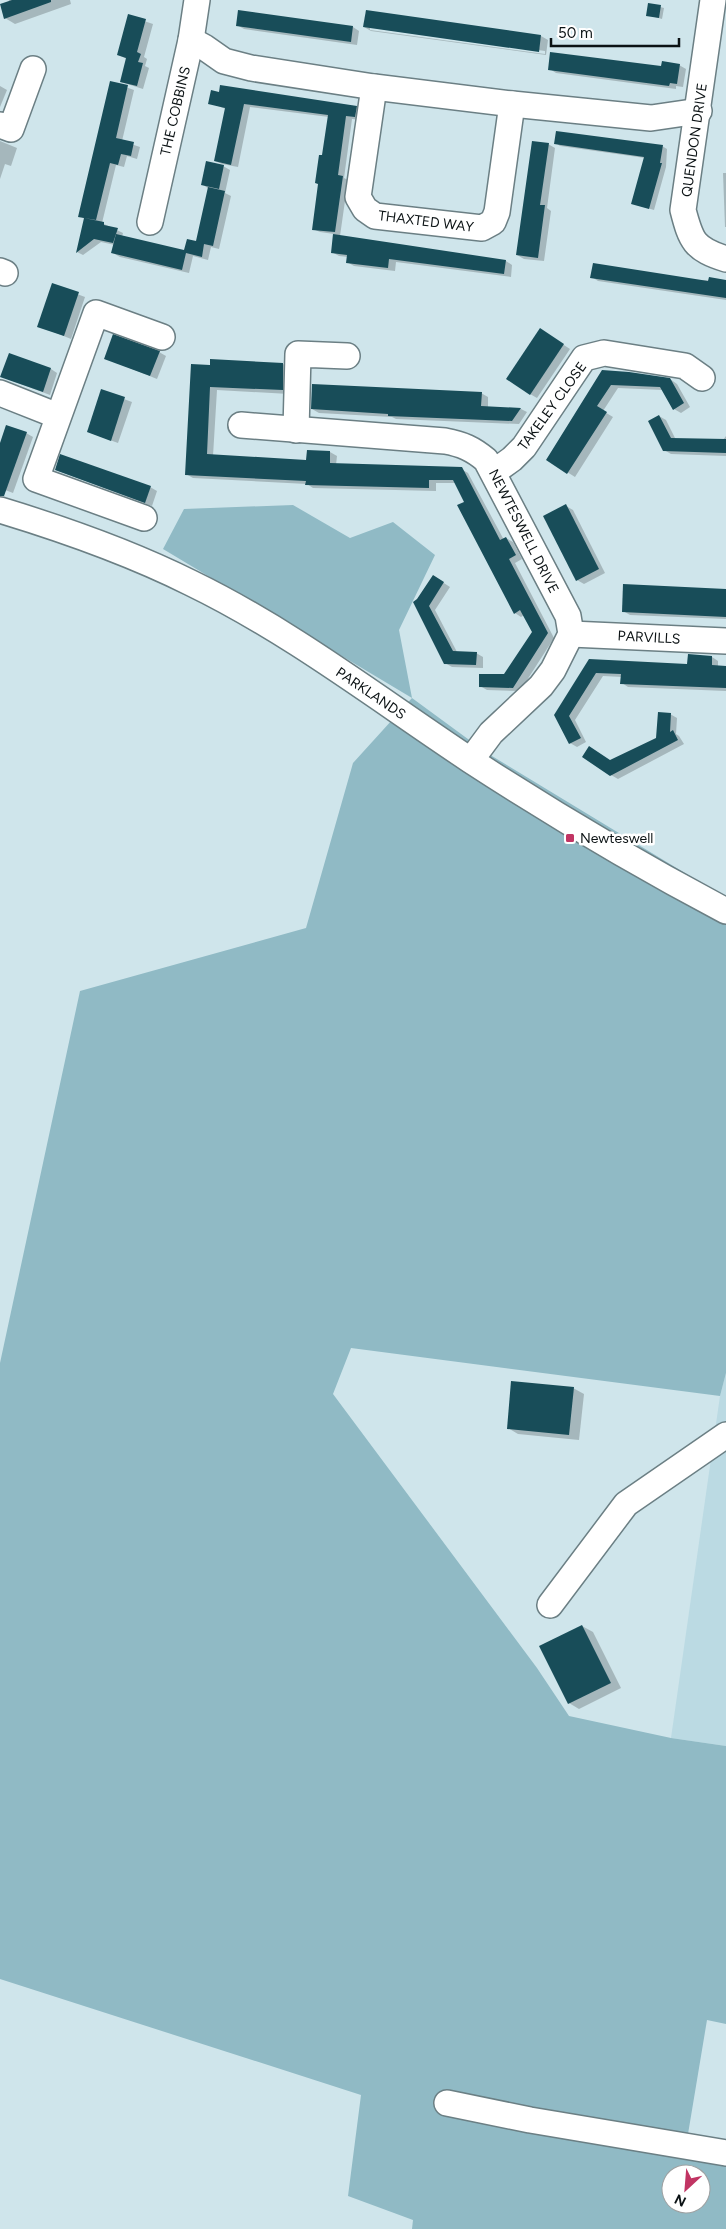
<svg xmlns="http://www.w3.org/2000/svg" width="726" height="2229" font-family="Figtree,sans-serif">
	<style>
		.built { fill: #bbdae3 }
		.green { fill: #90bac5; fill-rule: evenodd }
		.shadow { fill: #0003; fill-rule: evenodd }
		.building { fill: #184d59 }
		.lines { fill: none; stroke-linecap: round; stroke-linejoin: round }
		.minor-casing { stroke: #6b7f84; stroke-width: 28 }
		.minor { stroke: #fff; stroke-width: 25 }
		.poi-dot { fill: #c13463; stroke: #fff; stroke-width: 2 }
		.labels { text-anchor: middle; stroke-width: 5; stroke-linejoin: round; paint-order: stroke }
		.street-label { font-size: 14px; fill: #0b1214; stroke: #fff }
		.poi-label { font-size: 14px; fill: #0b1214; stroke: #fff; text-anchor: start }
	</style>
	<rect width="100%" height="100%" fill="#cfe5eb"/>
	<path class="built" d="M726 1373V1746L671 1738 720 1396Z"/>
	<path class="green" d="M293 505 350 538 393 522 435 555 399 630 412 698 487 753 726 898V1373L720 1396 351 1348 333 1394 537 1668 569 1716 671 1738 726 1746V2024L707 2020 685 2152 726 2161V2229H412L413 2220 348 2196 361 2095 0 1979V1363L80 991 306 928 353 763 412 698 163 549 184 509ZM671 2174H701V2204H671Z"/>
	<g class="shadow">
		<path d="M9 0H70L71 4 15 24 5 18Z"/>
		<path d="M649 4 664 8 662 19 648 15Z"/>
		<path d="M129 16 153 24 144 57 147 59 145 66 149 68 143 89 121 82 127 59 119 55Z"/>
		<path d="M237 25 353 27 359 31 357 45 244 29Z"/>
		<path d="M364 27 541 36 548 40 546 55 371 31ZM370 27 545 51V54L370 30Z"/>
		<path d="M679 65 686 69 683 87 676 86V89L556 73 550 69 662 67Z"/>
		<path d="M111 82 134 90 122 141 140 147 137 159 127 156 124 167 116 165 102 223 123 233 122 237 185 252 197 243 209 189 202 184 223 166 230 170 225 193 231 196 219 249 211 247 208 260 193 256 189 273 120 257 113 253 115 245 101 242 83 255 77 252 85 219 80 216Z"/>
		<path d="M0 86 7 90 0 107Z"/>
		<path d="M212 92 356 107 362 111 361 120 352 119 344 178 348 180 340 236 506 261 512 265 511 277 396 262 395 271 354 266 347 262 348 257 339 256 332 252 334 234 320 232 313 229 329 117 250 107 238 167 222 164 215 161 226 109 210 103Z"/>
		<path d="M0 141 17 148 11 166 5 164 0 179Z"/>
		<path d="M556 143 662 146 667 149 666 167 654 210 637 205 645 158 560 146Z"/>
		<path d="M548 144 555 148 547 208 551 211 544 261 524 259 517 255Z"/>
		<path d="M723 173H726V227H725Z"/>
		<path d="M592 277 726 281V300L598 281Z"/>
		<path d="M53 285 85 297 71 339 39 326Z"/>
		<path d="M547 334 570 349 537 398 530 394Z"/>
		<path d="M159 352 166 356 157 379 105 358Z"/>
		<path d="M212 361 283 364 290 368 289 394 217 390 213 456 307 462 330 452 337 456 336 465 461 469 468 473 504 540 506 538 513 542 522 559 515 563 554 638 520 691 487 690 480 686 505 676 533 633 524 615 521 617 515 613 456 483H436V491L313 488 307 484 193 478 186 474Z"/>
		<path d="M51 369 57 373 50 395 2 377Z"/>
		<path d="M603 371 670 379 677 384 690 407 681 413 674 409 663 390 618 388 603 411 613 417 575 477 548 460Z"/>
		<path d="M102 391 132 402 118 443 88 432Z"/>
		<path d="M481 393 488 397V408L521 409 527 412 519 424 396 419 392 417 319 413 312 409Z"/>
		<path d="M659 416 666 420 676 440H723L726 436V456L671 454 664 450Z"/>
		<path d="M26 433 33 437 13 493 0 488V447Z"/>
		<path d="M56 470 150 487 157 491 152 506Z"/>
		<path d="M566 506 573 510 605 573 584 584 577 580Z"/>
		<path d="M433 576 450 587 435 610 457 652 476 653 483 657V668L452 667 445 663 418 600Z"/>
		<path d="M726 591V619L630 615 623 611Z"/>
		<path d="M712 657 718 661V667H726V691L628 687 622 683V677L603 676 575 720 586 742 577 747 570 743 555 715 590 661 689 666Z"/>
		<path d="M670 714 677 718 676 734 679 736 684 744 618 779 611 775 610 761 657 739Z"/>
		<path d="M573 1388 584 1394 579 1440 518 1434 508 1428Z"/>
		<path d="M582 1626 593 1632 621 1688 579 1709 569 1703Z"/>
	</g>
	<g class="building">
		<path d="M12 0H51V2L4 19 0 4Z"/>
		<path d="M648 3 661 5 659 18 646 16Z"/>
		<path d="M238 10 353 26 351 42 236 26Z"/>
		<path d="M366 10 541 35 539 52 363 27Z"/>
		<path d="M128 14 146 19 137 52 141 54 138 62 143 63 137 86 120 82 126 58 117 55Z"/>
		<path d="M550 52 661 66 662 61 680 64 677 84 670 83 669 86 548 70Z"/>
		<path d="M110 81 128 85 116 138 134 142 131 156 121 154 118 165 110 163 96 220 84 218 104 222V225L118 228 113 243 94 239 76 253 84 218 78 217Z"/>
		<path d="M220 85 357 106 355 117 346 116 338 175 343 176 335 232 312 230 318 184 315 183 319 155H322L328 115 244 104 231 165 214 161 225 108 208 104 211 90 219 92Z"/>
		<path d="M556 131 663 145 660 163H662L649 209 631 204 644 157 554 144Z"/>
		<path d="M532 141 549 143 540 205H545L538 258 516 255Z"/>
		<path d="M206 161 224 165 219 189 201 185Z"/>
		<path d="M208 187 225 191 213 246 204 244 202 257 186 253 182 270 111 253 116 234 184 250 187 239 196 241Z"/>
		<path d="M333 234 506 260 504 274 389 259 388 268 346 263 347 255 331 253Z"/>
		<path d="M593 263 708 281 709 277 726 280V298L590 278Z"/>
		<path d="M52 283 79 292 64 336 37 327Z"/>
		<path d="M540 328 564 344 530 395 506 379Z"/>
		<path d="M113 334 160 351 150 376 104 359Z"/>
		<path d="M9 353 51 368 43 392 0 377Z"/>
		<path d="M210 359 283 363V390L210 387 207 454 306 460 307 450 330 451V463L462 467 500 540 506 537 516 555 509 559 548 633 513 688 479 687V674H504L532 632 520 610 514 614 457 505 464 502 453 480H429V488L305 485 306 481 185 475 191 364 210 365Z"/>
		<path d="M602 370 629 372 670 378 684 403 673 410 660 387 611 385 597 406 607 412 567 474 546 460Z"/>
		<path d="M312 384 482 392 481 406 521 408 512 421 388 416V414L311 409Z"/>
		<path d="M101 389 125 397 111 441 87 432Z"/>
		<path d="M659 415 671 438 726 439V453L663 451 648 421Z"/>
		<path d="M6 425 27 432 4 496H0V443Z"/>
		<path d="M60 454 151 486 145 503 55 470Z"/>
		<path d="M566 504 599 569 576 581 543 516Z"/>
		<path d="M433 575 444 582 429 606 453 651 477 652 476 665 444 664 413 602 417 599Z"/>
		<path d="M623 584 726 589V617L622 612Z"/>
		<path d="M688 654 712 656V665L726 666V688L620 684 621 674 596 673 569 716 581 738 569 744 554 715 589 659 687 664Z"/>
		<path d="M658 712 671 713 670 732 673 730 678 740 610 776 582 757 589 746 610 760 656 738Z"/>
		<path d="M511 1381 574 1387 569 1435 507 1429Z"/>
		<path d="M582 1625 611 1683 568 1704 539 1646Z"/>
	</g>
	<g class="lines">
		<defs>
			<g id="minor">
				<path d="M713 0 683 210C691 241 694 249 726 259"/>
				<path d="M191 40 204 47 224 61 251 68 374 87 512 104 651 118 699 111"/>
				<path d="M374 87 358 197 365 209 375 216 482 228 493 222 497 212 512 104"/>
				<path d="M0 125 11 129 33 69"/>
				<path d="M150 222 191 40 197 0"/>
				<path d="M0 271 5 273"/>
				<path d="M0 393 58 416"/>
				<path d="M241 425 445 441C462 444 473 449 486 460L568 616 571 634 553 670 541 686 491 733 471 760"/>
				<path d="M296 430 298 354 347 356"/>
				<path d="M494 472 512 459 524 447 584 358 604 353 685 366 702 378"/>
				<path d="M0 510C66 530 129 552 191 583 290 631 378 699 470 760 553 814 639 865 726 911"/>
				<path d="M144 518 36 479 96 313 162 337"/>
				<path d="M571 634 726 641"/>
				<path d="M550 1605 626 1504 726 1435"/>
				<path d="M447 2103 530 2120 726 2153"/>
			</g>
		</defs>
		<use href="#minor" class="minor-casing"/>
		<use href="#minor" class="minor"/>
	</g>
	<rect class="poi-dot" x="565" y="833" width="10" height="10" rx="2.5"/>
	<g class="labels">
		<g class="street-label">
			<text transform="translate(175 111) rotate(-77)" y="5">THE COBBINS</text>
			<text transform="translate(694 140) rotate(-82)" y="5">QUENDON DRIVE</text>
			<text transform="translate(426 221) rotate(7)" y="5">THAXTED WAY</text>
			<text transform="translate(552 406) rotate(-54)" y="5">TAKELEY CLOSE</text>
			<text transform="translate(524 531) rotate(63)" y="5">NEWTESWELL DRIVE</text>
			<text transform="translate(649 637) rotate(3)" y="5">PARVILLS</text>
			<text transform="translate(371 693) rotate(34)" y="5">PARKLANDS</text>
		</g>
		<g class="poi-label">
			<text x="580" y="843">Newteswell</text>
		</g>
	</g>
	<g transform="translate(686 2189) rotate(206)"><circle r="24" fill="#ffffff" stroke="#9da0a1"/>
	<path d="M0-4L9 19L0 12L-9 19Z" fill="#c13463"/>
	<text y="-8" font-size="14" font-weight="bold" text-anchor="middle" fill="#0b1214">N</text>
	</g>
	<path d="M551 38v8h128v-8" fill="none" stroke="#0b1214" stroke-width="2.5"/>
	<text x="558" y="38" font-size="15" fill="#0b1214" stroke="#ffffff" stroke-width="4" paint-order="stroke">50 m</text>
</svg>
